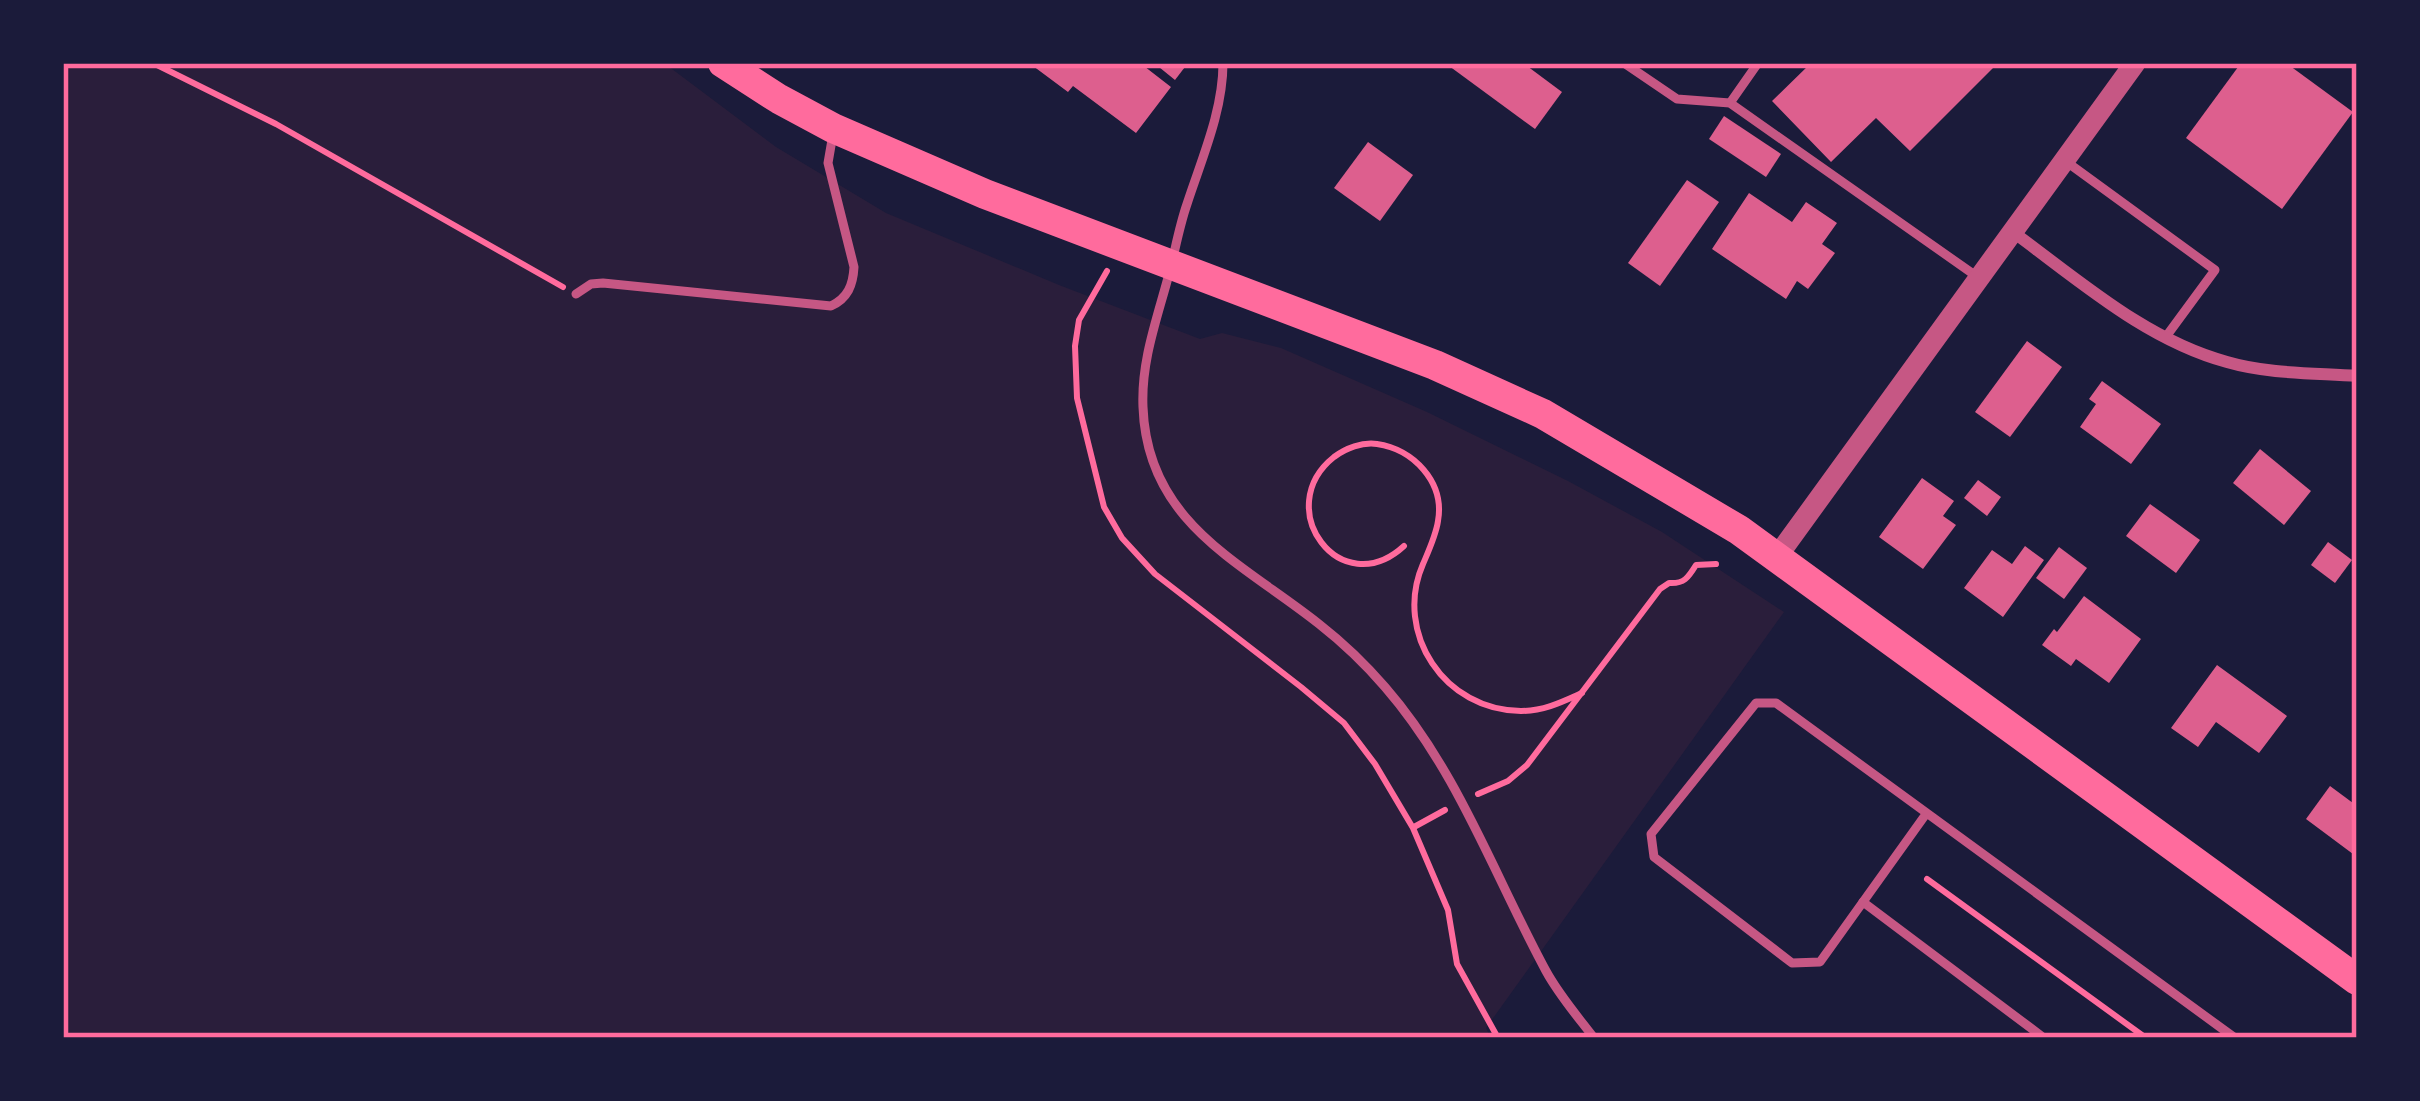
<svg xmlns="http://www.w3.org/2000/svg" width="2420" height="1101" font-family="Commissioner,sans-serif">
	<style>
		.green { fill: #2a1e3b }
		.building { fill: #dd5f8e }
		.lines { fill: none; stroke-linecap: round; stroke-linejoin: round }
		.path { stroke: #ff6b9d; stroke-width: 6 }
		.service { stroke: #c65784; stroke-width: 9 }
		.minor { stroke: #c65784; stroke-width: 12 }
		.tertiary { stroke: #c65784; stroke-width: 21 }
		.primary { stroke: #ff6b9d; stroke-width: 30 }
		.neatline { fill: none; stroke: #ff6b9d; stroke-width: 4.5 }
	</style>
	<rect width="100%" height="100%" fill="#1b1b3a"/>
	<path class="green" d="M63 63H664L776 147 886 213 1059 285 1200 339 1222 333 1281 348 1427 412 1568 481 1662 532 1784 612 1486 1028 1491 1038H63Z"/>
	<g class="building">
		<path d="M1029 63H1140L1171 87 1136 133 1073 86 1068 92Z"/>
		<path d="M1154 63H1188L1175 80Z"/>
		<path d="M1445 63H1523L1562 92 1535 129Z"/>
		<path d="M1811 63H1998L1910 151 1876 118 1831 162 1772 101Z"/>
		<path d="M2241 63H2286L2353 112 2282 209 2186 138Z"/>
		<path d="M1724 116 1781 154 1766 177 1709 139Z"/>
		<path d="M1368 142 1413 175 1380 221 1334 188Z"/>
		<path d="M1687 180 1719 202 1660 286 1628 263Z"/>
		<path d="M1749 193 1792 222 1806 202 1837 223 1822 244 1835 253 1808 289 1797 281 1786 299 1712 249Z"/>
		<path d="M2027 341 2062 367 2010 437 1975 412Z"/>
		<path d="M2102 381 2161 424 2131 464 2080 427 2096 404 2089 399Z"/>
		<path d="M2260 449 2311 491 2284 525 2233 483Z"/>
		<path d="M1922 478 1954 501 1943 516 1956 525 1923 569 1879 537Z"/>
		<path d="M1978 480 2001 497 1987 516 1964 498Z"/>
		<path d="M2150 504 2200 540 2176 573 2126 536Z"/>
		<path d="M2328 542 2352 560 2335 583 2311 565Z"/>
		<path d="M2025 546 2044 560 2003 617 1964 588 1992 550 2012 564Z"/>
		<path d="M2059 547 2087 568 2064 599 2036 578Z"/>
		<path d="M2084 596 2141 639 2109 683 2076 659 2071 666 2042 645 2054 629 2057 632Z"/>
		<path d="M2217 665 2287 716 2259 753 2216 722 2198 747 2171 728Z"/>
		<path d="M2330 786 2357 806V857L2306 819Z"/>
	</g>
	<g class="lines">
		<g class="path">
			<path d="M153 63 276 124 563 287"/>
			<path d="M1107 271 1079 320 1075 346 1077 398 1104 507 1122 538 1155 574 1301 687 1344 723 1375 764 1413 828 1448 910 1457 964 1498 1038"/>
			<path d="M1404 546C1341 604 1270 508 1334 457 1346 448 1362 442 1377 444 1413 449 1445 482 1438 521 1436 535 1429 550 1423 564 1393 633 1445 711 1521 711 1544 711 1562 702 1582 693"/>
			<path d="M1478 794 1508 781 1527 765 1660 589 1669 583C1684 584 1688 578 1696 565L1716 564"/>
			<path d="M1414 827 1445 810"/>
			<path d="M1927 879 2146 1038"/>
		</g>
		<g class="service">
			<path d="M1223 63C1223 111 1202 158 1187 204 1179 227 1175 251 1169 274 1157 319 1141 361 1143 407 1147 523 1241 562 1319 624 1342 642 1366 665 1385 687 1458 771 1494 875 1546 971 1559 995 1578 1017 1594 1038"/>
			<path d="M1624 63 1677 99 1730 103 1979 278"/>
			<path d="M1730 103 1758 63"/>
			<path d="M2064 160 2215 270 2165 338"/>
			<path d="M576 294 591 284 603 283 831 306C848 298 853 285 854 267L828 163 833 134"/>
			<path d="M1926 814 1820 962 1792 963 1654 857 1651 834 1756 703H1776L2235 1038"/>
			<path d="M1863 902 2044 1038"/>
		</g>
		<path class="minor" d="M2013 232C2080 281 2146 340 2227 362 2268 374 2314 373 2357 376"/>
		<path class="tertiary" d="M1776 558 2135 63"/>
		<path class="primary" d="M723 63 779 99 833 128 985 194 1435 365 1543 414 1739 530 2357 980"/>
	</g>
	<rect width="2420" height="1101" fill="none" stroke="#1b1b3a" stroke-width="132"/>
	<rect x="66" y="66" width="2288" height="969" class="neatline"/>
</svg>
